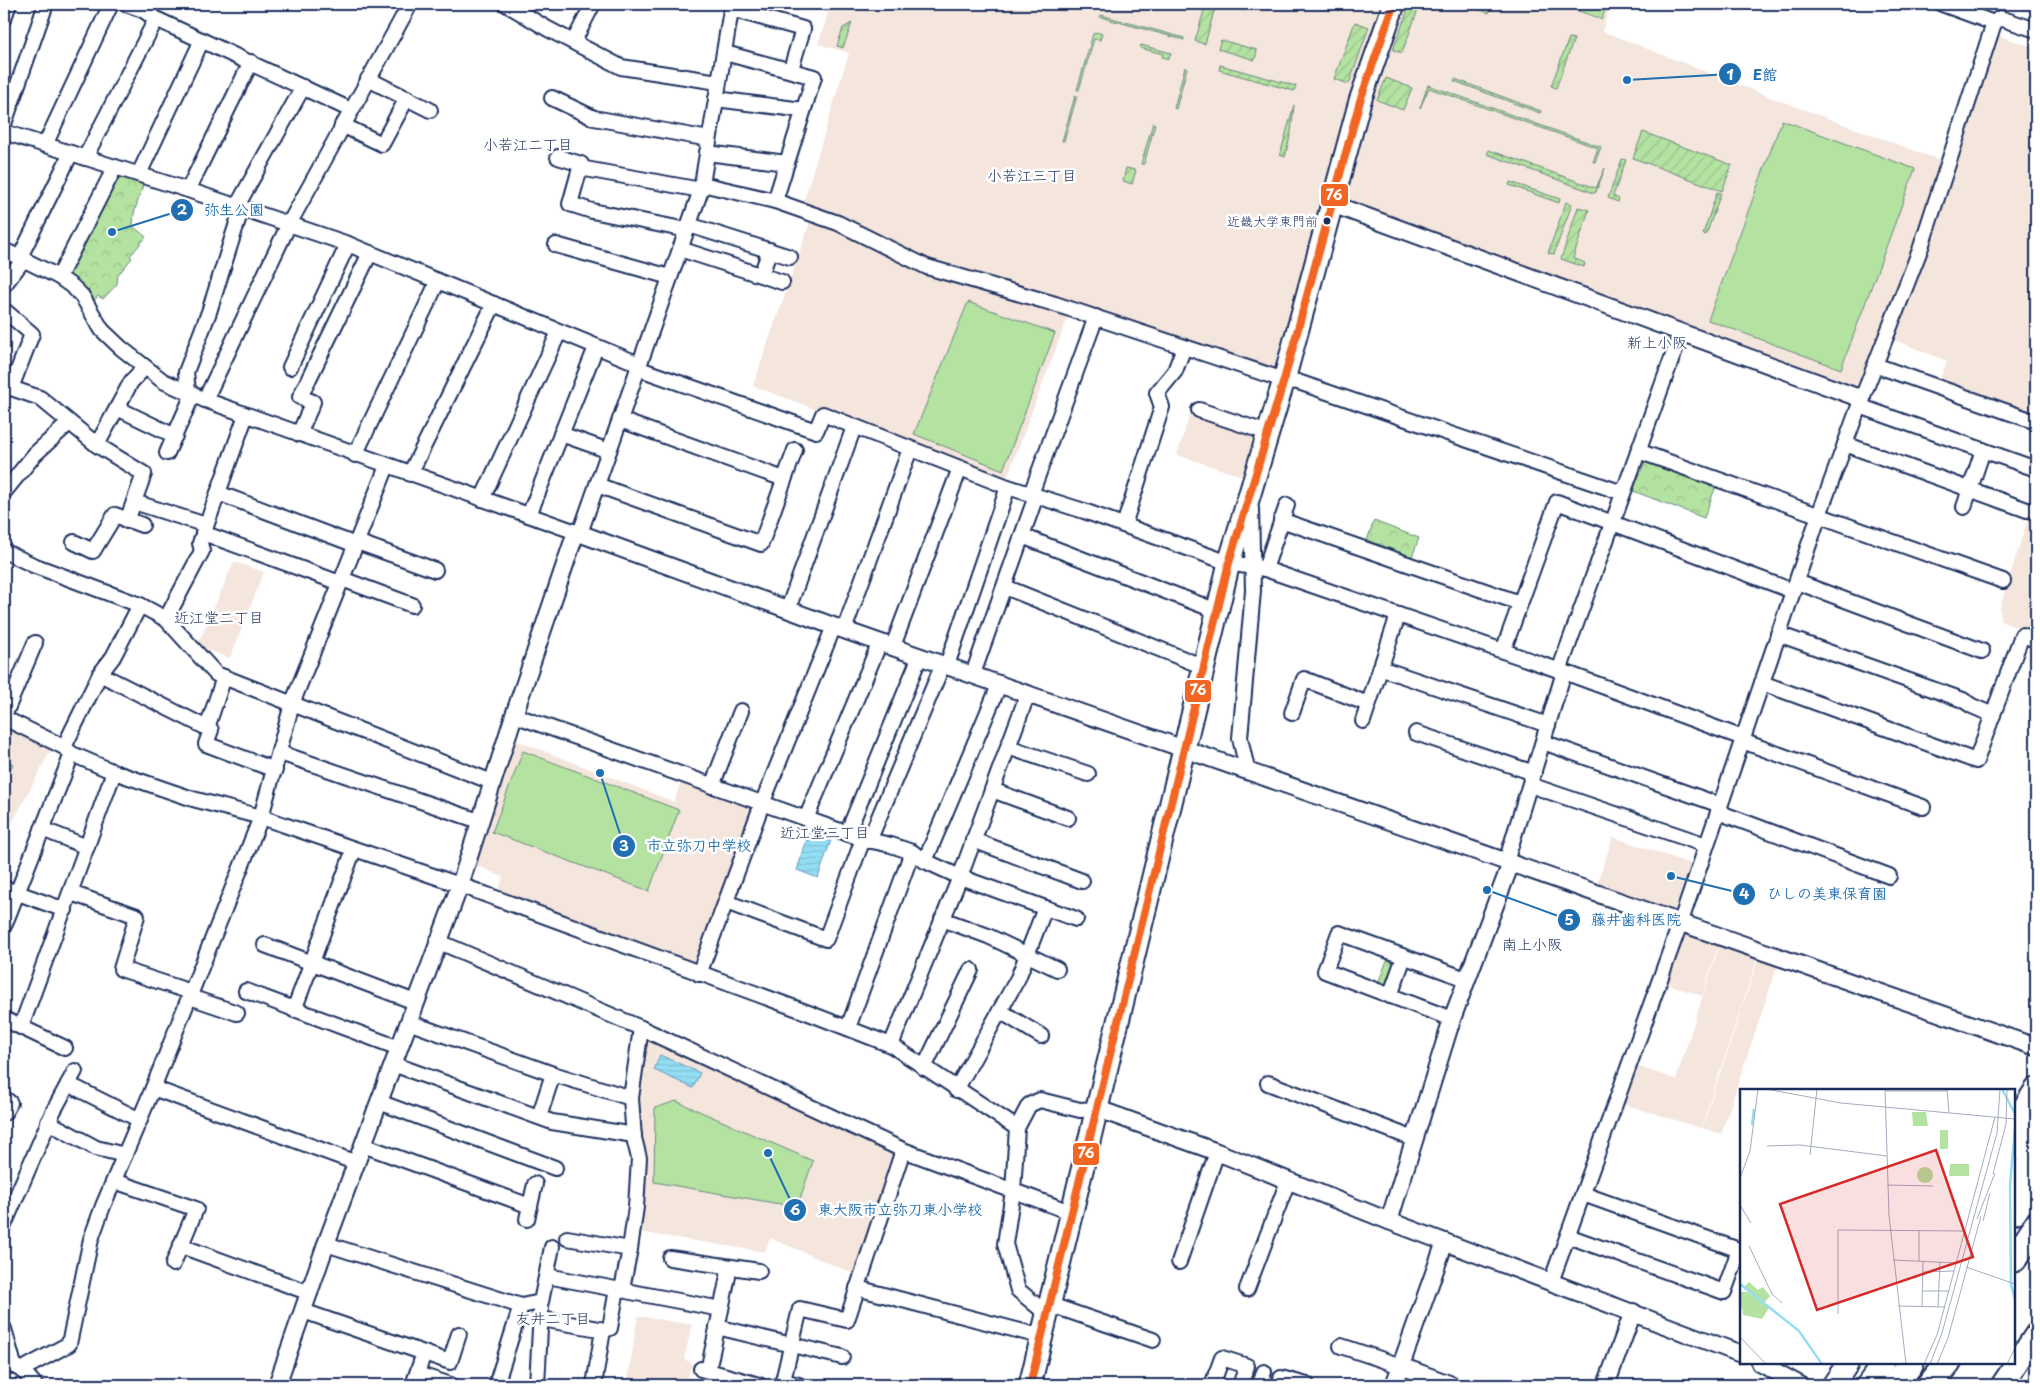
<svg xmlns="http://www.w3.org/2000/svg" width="2040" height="1389" font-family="'Playpen Sans','Klee One',sans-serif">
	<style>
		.built { fill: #f4e5dd }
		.forest { fill: url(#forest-crowns); stroke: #68887f }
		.garden { fill: url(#garden-furrows); stroke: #68887f }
		.pitch { fill: #b4e2a0; stroke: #68887f }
		.water { fill: url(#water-rules); stroke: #6398b8 }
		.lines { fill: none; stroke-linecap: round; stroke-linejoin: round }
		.minor-casing { stroke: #1b2f5e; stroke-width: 18 }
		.tertiary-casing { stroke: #1b2f5e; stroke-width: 20 }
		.primary-casing { stroke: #1b2f5e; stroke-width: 25 }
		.motorway-casing { stroke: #1b2f5e; stroke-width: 29 }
		.minor { stroke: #fff; stroke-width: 14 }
		.tertiary { stroke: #fff; stroke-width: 16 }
		.primary { stroke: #fff; stroke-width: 21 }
		.motorway { stroke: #fff; stroke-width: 25 }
		.bus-1-casing { stroke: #fff; stroke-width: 11 }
		.bus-1 { stroke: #f26522; stroke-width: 8 }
		.bus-dot { fill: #1b2f5e; stroke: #fff; stroke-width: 2 }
		.labels { text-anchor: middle; stroke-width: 5; stroke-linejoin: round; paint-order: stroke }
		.bus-label { font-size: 13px; fill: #1b2f5e; stroke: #fff; text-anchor: end }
		.neighbourhood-label { font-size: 15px; fill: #1b2f5e; stroke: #fff }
		.inset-river { fill: none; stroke: #93def4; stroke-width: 2.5 }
		.inset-road { fill: none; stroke: #a4acbf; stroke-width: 1 }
		.view { fill: #d62828; fill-opacity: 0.15; stroke: #d62828; stroke-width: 2.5 }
		.inset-edge { fill: none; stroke: #1b2f5e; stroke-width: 2.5 }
		.leader { fill: none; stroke: #1f6fb2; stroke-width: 2 }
		.callout-dot { fill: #1f6fb2; stroke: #fff; stroke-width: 2 }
		.mark-label { font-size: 15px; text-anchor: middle; font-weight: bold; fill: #fff }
		.callout-label { font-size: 15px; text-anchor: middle; font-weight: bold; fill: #1f6fb2; stroke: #fff; stroke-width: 5; stroke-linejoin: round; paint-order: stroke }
		.line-badge { stroke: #fff; stroke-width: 2 }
		.badge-label { font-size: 14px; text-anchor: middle; font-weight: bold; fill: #fff }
	</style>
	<defs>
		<pattern id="forest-crowns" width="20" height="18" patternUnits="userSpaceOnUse" patternTransform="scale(1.25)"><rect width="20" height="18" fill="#b4e2a0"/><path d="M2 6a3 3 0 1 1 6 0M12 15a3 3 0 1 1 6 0" fill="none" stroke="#9ac28c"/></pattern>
		<pattern id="garden-furrows" width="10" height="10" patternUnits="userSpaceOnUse" patternTransform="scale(1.25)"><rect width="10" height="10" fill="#b4e2a0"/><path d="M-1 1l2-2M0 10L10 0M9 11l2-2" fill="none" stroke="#9ac28c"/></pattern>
		<pattern id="water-rules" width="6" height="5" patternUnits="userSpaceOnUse" patternTransform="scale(1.25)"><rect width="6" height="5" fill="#93def4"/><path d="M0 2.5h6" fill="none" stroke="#7ebfd4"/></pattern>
	</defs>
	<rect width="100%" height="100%" fill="#fff"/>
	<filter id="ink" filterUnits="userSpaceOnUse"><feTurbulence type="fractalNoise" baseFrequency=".02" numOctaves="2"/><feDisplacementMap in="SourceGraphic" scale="10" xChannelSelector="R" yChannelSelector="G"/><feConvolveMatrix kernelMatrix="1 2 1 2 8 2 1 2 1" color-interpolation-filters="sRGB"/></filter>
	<g filter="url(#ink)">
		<g class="built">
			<path d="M820 4H1383L1353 86 1350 106 1273 371 936 264 840 216 803 203 849 53 818 44 828 13 819 9Z"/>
			<path d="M1404 4H1611L1602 31 1770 97 1942 161 1927 214 1861 391 1341 199 1366 106Z"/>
			<path d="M2009 4H2036V15L2009 5Z"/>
			<path d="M1997 35 2036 48V417L1938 384 1947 361 1892 339Z"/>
			<path d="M811 219 1069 314 1006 480 753 386Z"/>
			<path d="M1190 414 1255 434 1242 476 1177 455Z"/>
			<path d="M2036 493V634L2000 621V607Z"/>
			<path d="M234 562 264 572 230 658 197 646Z"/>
			<path d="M4 724 52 748 4 838Z"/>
			<path d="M513 739 674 802 682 779 755 807 695 966 498 892 503 877 475 865Z"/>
			<path d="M1613 837 1691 864 1674 911 1597 884Z"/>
			<path d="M1679 931 1720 940 1702 996 1662 982Z"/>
			<path d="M1721 940 1745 949 1741 963 1746 950 1759 954 1701 1128 1620 1103 1633 1065 1681 1081 1676 1079Z"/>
			<path d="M1760 954 1779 961 1721 1134 1702 1128Z"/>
			<path d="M643 1037 894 1149 897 1158 857 1275 770 1238 765 1252 638 1232 635 1101Z"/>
			<path d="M638 1316 692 1325 684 1359 692 1363 685 1385H627Z"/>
		</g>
		<g class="forest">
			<path d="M115 171 145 179 134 213 133 226 146 237 130 256 132 258 118 275 117 284 103 299 98 296 93 302 63 273Z"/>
			<path d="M1646 459 1716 486 1704 518 1633 491Z"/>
			<path d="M1374 521 1419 538 1412 557 1367 540Z"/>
			<path d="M1388 958 1399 962 1389 988 1378 983Z"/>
		</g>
		<g class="garden">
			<path d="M1206 4H1216L1205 44 1195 41Z"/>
			<path d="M1410 4H1420L1402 53 1393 50Z"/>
			<path d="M1464 4H1480L1491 8 1489 13Z"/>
			<path d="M1101 15 1184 38V40L1100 17Z"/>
			<path d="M1355 22 1369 27 1349 84 1334 79Z"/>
			<path d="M852 23 843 48 837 46 843 28Z"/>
			<path d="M1097 32 1102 34 1100 40 1094 39 1079 90H1077L1093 34Z"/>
			<path d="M1569 38 1574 39 1556 88 1551 86Z"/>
			<path d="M1221 40 1257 50 1255 60 1218 49Z"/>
			<path d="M1141 45 1171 53 1169 59 1162 57 1163 54 1140 48Z"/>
			<path d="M1220 65 1296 86 1294 91 1219 70Z"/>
			<path d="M1185 67 1187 68 1176 109 1174 108Z"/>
			<path d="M1386 78 1412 88 1403 110 1377 100Z"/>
			<path d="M1455 79 1541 111 1540 113 1454 81Z"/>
			<path d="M1428 85 1601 147 1595 162H1593L1598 148 1429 88 1420 108Z"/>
			<path d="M1075 96H1077L1064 141H1062Z"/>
			<path d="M1294 105 1291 132 1285 157 1280 155Z"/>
			<path d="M1153 123 1155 124 1144 164H1141Z"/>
			<path d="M1643 132 1732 165 1722 191 1633 158Z"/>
			<path d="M1489 150 1596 188 1605 168 1596 192 1594 193 1487 154Z"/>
			<path d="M1622 159 1626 160 1613 196 1619 199 1618 202 1608 198Z"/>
			<path d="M1126 168 1136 170 1132 184 1123 181Z"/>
			<path d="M1510 182 1560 199 1559 203 1509 185Z"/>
			<path d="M1717 192 1721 193 1706 235 1703 234Z"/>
			<path d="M1566 202 1572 204 1554 254 1548 253Z"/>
			<path d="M1578 207 1589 210 1573 258 1585 263 1584 267 1561 259Z"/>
		</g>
		<g class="pitch">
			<path d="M1558 4H1607L1602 19Z"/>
			<path d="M1782 120 1915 169 1841 369 1708 320Z"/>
			<path d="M968 302 1055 333 1003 470 914 434Z"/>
			<path d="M523 751 679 810 649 891 492 832Z"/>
			<path d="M4 760 13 764 4 781Z"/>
			<path d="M676 1101 813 1161 797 1207 654 1182 655 1108Z"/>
		</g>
		<g class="water">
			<path d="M810 830 832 837 818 878 797 870Z"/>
			<path d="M660 1055 700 1073 693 1088 654 1070Z"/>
		</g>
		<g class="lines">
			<defs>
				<g id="minor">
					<path d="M126 4 143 10 156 19 351 110"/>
					<path d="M506 4 548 29 621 67 718 82"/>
					<path d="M1942 4 1994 23"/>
					<path d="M731 9 803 29 791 69"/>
					<path d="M4 18 9 4"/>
					<path d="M574 41 593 4"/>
					<path d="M725 53 814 77 775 201"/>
					<path d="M368 79 430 110"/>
					<path d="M552 98 594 118 709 139"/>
					<path d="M716 99 803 110"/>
					<path d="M4 124 46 4"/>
					<path d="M342 125 382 144 407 98"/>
					<path d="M4 132 188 190 348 244 639 364"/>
					<path d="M45 145 111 4"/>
					<path d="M707 153 787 163"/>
					<path d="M558 157 581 164 580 168 701 190"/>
					<path d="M85 158 156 19"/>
					<path d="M580 168 570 204 592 211 687 230"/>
					<path d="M139 174 202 40"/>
					<path d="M702 184 775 201 838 223 927 267 1055 304 1284 380 1298 382 1623 493"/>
					<path d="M188 190 251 62"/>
					<path d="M237 206 303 87"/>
					<path d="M689 225 790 257"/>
					<path d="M556 245 670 277"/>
					<path d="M680 249 782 282"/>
					<path d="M4 250 59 277 73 287 82 296 102 330 121 348 163 381 205 400 576 532"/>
					<path d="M20 257 71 153"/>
					<path d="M761 275 770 250"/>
					<path d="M59 277 115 167"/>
					<path d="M4 285 24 259"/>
					<path d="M4 310 32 334 11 388 4 385"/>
					<path d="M1875 365 2036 422"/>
					<path d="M290 367 348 244"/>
					<path d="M637 368 816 431 823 414 1008 487 1084 511 1229 563 1265 569 1564 672 1743 738"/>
					<path d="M11 388 40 398 97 445 131 382 145 367"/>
					<path d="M188 392 186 372 209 312 242 207"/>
					<path d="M205 400 289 224 409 6 405 4"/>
					<path d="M1859 406 2036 469"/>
					<path d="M117 408 175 436"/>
					<path d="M1199 410 1268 433"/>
					<path d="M620 420 784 479"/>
					<path d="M299 434 313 402 300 397 370 253"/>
					<path d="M561 434 609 451"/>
					<path d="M1845 444 2027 510"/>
					<path d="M97 445 144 474 127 521"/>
					<path d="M1638 451 2003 581"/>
					<path d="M167 453 193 394"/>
					<path d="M355 455 438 281"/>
					<path d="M410 474 494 304"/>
					<path d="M597 485 761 544 795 450"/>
					<path d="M4 492 35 454 69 423"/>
					<path d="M218 493 356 545"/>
					<path d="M1031 494 1096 317"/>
					<path d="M482 499 559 332"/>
					<path d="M134 502 206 525"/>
					<path d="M1964 507 1983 450"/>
					<path d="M529 515 596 347"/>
					<path d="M1281 520 1520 603"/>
					<path d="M1124 525 1162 407 1157 393 1175 371 1184 347"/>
					<path d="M203 533 340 583"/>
					<path d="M580 533 701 190 732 4"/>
					<path d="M1022 536 1217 611"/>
					<path d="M74 542 93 551 115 515 142 525"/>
					<path d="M357 542 435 570"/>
					<path d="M4 551 33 565 140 605 166 619 216 674 492 782"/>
					<path d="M1265 569 1287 505"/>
					<path d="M342 579 412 605"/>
					<path d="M1797 582 1982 651"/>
					<path d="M1005 587 1204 667"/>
					<path d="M788 609 854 427"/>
					<path d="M166 619 202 551 200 543 246 415"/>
					<path d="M844 630 910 449"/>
					<path d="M1778 634 1963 700 1972 706 1993 715"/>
					<path d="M893 646 960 468"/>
					<path d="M1503 651 1557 502 1793 591"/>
					<path d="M947 665 1008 487"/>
					<path d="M1380 668 1548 725"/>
					<path d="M1559 671 1681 333"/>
					<path d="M100 674 211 730 206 744 275 770"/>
					<path d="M973 674 1036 496"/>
					<path d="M1762 683 1976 761 2022 635 2036 640"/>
					<path d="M1292 713 1304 679 1368 704"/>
					<path d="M514 715 863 839 891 845 912 852 925 861 960 877 1076 919"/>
					<path d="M4 716 35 643"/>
					<path d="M4 718 64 747 72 754 114 772 193 799 261 817 460 885 806 1012 891 1045 960 877 1028 693"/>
					<path d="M1363 721 1398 615"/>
					<path d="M207 728 224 677"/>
					<path d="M1416 733 1534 773"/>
					<path d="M1742 741 1923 807"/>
					<path d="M1543 742 1720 805"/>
					<path d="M64 747 100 674 113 657 140 605"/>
					<path d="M1008 747 1088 774"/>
					<path d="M280 753 479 821"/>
					<path d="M1247 769 1240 738 1253 591 1251 508"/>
					<path d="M1530 785 1706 845"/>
					<path d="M712 786 741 711"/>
					<path d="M992 790 1068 818"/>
					<path d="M1718 812 1889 876"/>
					<path d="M806 819 880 642"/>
					<path d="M42 829 87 847"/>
					<path d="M847 834 920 656"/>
					<path d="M973 840 1082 881"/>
					<path d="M869 841 943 664"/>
					<path d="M925 861 1000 683"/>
					<path d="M1506 862 1564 672"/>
					<path d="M4 888 65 910"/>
					<path d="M71 893 137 916 121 969 191 992"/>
					<path d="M726 902 826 939 863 839"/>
					<path d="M942 919 988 936 1057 969"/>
					<path d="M4 926 72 754"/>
					<path d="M437 941 641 1028 903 1150 1073 1213"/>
					<path d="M265 945 415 1002"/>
					<path d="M699 974 762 804 834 626"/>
					<path d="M246 991 399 1048"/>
					<path d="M1390 996 1404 957"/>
					<path d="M190 997 237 1013"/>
					<path d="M294 1010 354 849"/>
					<path d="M1000 1011 1041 1036"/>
					<path d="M4 1019 65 1048"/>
					<path d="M1452 1019 1325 971 1339 933 1466 979"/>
					<path d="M408 1022 553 1074 631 1098"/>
					<path d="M21 1027 114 772"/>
					<path d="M848 1028 912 852"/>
					<path d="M891 1045 1017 1128"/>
					<path d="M393 1064 552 1122 634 1135"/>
					<path d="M924 1068 971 970"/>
					<path d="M1268 1083 1414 1139"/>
					<path d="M68 1084 140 1120"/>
					<path d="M153 1088 357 1163"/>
					<path d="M956 1090 1018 978 1045 908"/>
					<path d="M4 1098 10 1103 4 1113"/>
					<path d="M379 1102 555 1168"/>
					<path d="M539 1117 553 1074"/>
					<path d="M48 1122 96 1148 125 1155"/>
					<path d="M363 1145 530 1206"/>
					<path d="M114 1181 196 1209 173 1264"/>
					<path d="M527 1219 535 1184"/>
					<path d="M4 1225 53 1112 75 1071"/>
					<path d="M1568 1236 1724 1292 1739 1250 1583 1194"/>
					<path d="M567 1238 630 1249 636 1207 639 1158 634 1138 631 1098 641 1028"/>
					<path d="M326 1244 521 1306"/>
					<path d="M181 1246 310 1293"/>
					<path d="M670 1258 759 1271"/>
					<path d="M1179 1262 1217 1152"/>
					<path d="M547 1276 721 1309"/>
					<path d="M1551 1282 1681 921 1819 515 1859 406 1920 250 1994 23 2000 18 2036 30"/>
					<path d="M857 1288 1043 1337"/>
					<path d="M622 1289 630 1249"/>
					<path d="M1247 1289 1288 1181"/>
					<path d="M1051 1305 1153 1340"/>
					<path d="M303 1311 450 1362 459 1334"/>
					<path d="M1048 1315 1018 1290 1005 1244 1013 1191 1017 1128 1029 1105 1040 1100 1080 1110 1098 1109"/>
					<path d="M541 1319 605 1330 610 1328 617 1289"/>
					<path d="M717 1327 842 1357"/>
					<path d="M4 1329 14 1365"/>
					<path d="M1341 1346 1401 1366"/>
					<path d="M4 1364C20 1365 25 1373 35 1385"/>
					<path d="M23 1369 69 1344 91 1239 103 1206 153 1088 261 817 292 704 387 466"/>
					<path d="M701 1369 759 1385"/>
					<path d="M708 1371 730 1267"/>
					<path d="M417 1374 451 1385"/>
					<path d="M1281 1378 1307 1385"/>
					<path d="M783 1381 799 1385"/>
					<path d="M413 1385 424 1353"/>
					<path d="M496 1385 521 1306 541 1302 552 1247"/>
					<path d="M537 1385 541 1310"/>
					<path d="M594 1385 603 1330"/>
					<path d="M782 1385 800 1309 847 1320 903 1150"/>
					<path d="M1212 1385 1222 1358 1247 1366 1240 1385"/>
					<path d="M1259 1385 1264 1372"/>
				</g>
				<g id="tertiary">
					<path d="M1332 204 1862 399"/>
					<path d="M1098 1109 1217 1152 1389 1221 1741 1354"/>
					<path d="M1389 1221 1452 1019 1511 863"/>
					<path d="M1760 1363 1800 1385"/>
					<path d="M1401 1366 1452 1385"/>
					<path d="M277 1385 326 1244 460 885 514 715 576 532 844 630 2036 1047"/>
					<path d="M1394 1385 1445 1242"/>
					<path d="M1606 1385 1633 1312"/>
				</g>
				<g id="primary">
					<path d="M2014 1122 2036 1089"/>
					<path d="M2014 1183 2036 1152"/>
					<path d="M1030 1385 1229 563 1284 380 1360 101 1394 4"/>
					<path d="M1833 1385 1848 1363"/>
					<path d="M1867 1385 1883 1363"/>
					<path d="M2002 1385 2036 1334"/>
				</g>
				<g id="motorway">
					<path d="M2014 1148 2036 1117"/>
					<path d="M2014 1211 2036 1178"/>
					<path d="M2014 1259 2036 1226"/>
					<path d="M1895 1385 1911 1363"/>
					<path d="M1930 1385 1948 1363"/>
				</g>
			</defs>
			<use href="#minor" class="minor-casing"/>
			<use href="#tertiary" class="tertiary-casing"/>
			<use href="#primary" class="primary-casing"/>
			<use href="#motorway" class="motorway-casing"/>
			<use href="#minor" class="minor"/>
			<use href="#tertiary" class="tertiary"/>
			<use href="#primary" class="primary"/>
			<use href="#motorway" class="motorway"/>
			<defs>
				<path id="bus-1" d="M1030 1385 1229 563 1284 380 1360 101 1394 4"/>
			</defs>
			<use href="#bus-1" class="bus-1-casing"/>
			<use href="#bus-1" class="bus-1"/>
		</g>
	</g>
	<circle class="bus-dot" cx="1327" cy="221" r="4.5"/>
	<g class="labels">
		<g class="bus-label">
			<text x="1318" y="226">近畿大学東門前</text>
		</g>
		<g class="neighbourhood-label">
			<text x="528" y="150">小若江二丁目</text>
			<text x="1032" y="181">小若江三丁目</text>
			<text x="1657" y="348">新上小阪</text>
			<text x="219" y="623">近江堂二丁目</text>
			<text x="825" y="838">近江堂三丁目</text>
			<text x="1532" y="950">南上小阪</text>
			<text x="553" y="1324">友井二丁目</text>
		</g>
	</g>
	<g transform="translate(1740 1089)">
		<rect width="275" height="275" fill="#fff"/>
		<path d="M9 193 18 201 23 198 30 207 24 214 4 198ZM0 203H8L29 219 22 230 3 226Z" fill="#b4e2a0"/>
		<path d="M172 23H186L188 37H173ZM200 41H208V60H200ZM210 75H229V87H209ZM177 86a8 8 0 1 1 16 0a8 8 0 1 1-16 0ZM-1 214a7 7 0 1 1 14 0a7 7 0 1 1-14 0Z" fill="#b4e2a0"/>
		<path class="inset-river" d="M262 0 275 25M12 36 14 20M275 39 270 96 271 196 275 210M0 195 59 242 82 275"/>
		<path class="inset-road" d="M26 0 101 14 275 30M145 0 149 126 166 275M207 0 209 24M146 2H207M27 57 60 56 147 67M275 58V85M70 66 77 0M253 85 266 35 267 0M0 89 10 62 18 0M147 96 193 97M0 116 11 134M237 130 255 84M243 132 250 104M179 141V172M9 157 32 205 42 214M153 171 217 174M226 178 275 195M183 183 214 182M183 202H209M158 217 205 218M182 218 183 172M198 218 200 173M98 225V141L225 142M0 248 26 275M184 275 197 246 255 28M190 275 202 244 257 44 260 0M197 275 208 249 241 127M267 275 275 259"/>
		<path class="view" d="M196 61 233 168 77 221 40 115Z"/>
		<rect width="275" height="275" class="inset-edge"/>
	</g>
	<path class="leader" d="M1627 80L1730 74M112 232L182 210M600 773L624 846M1671 876L1744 894M1487 890L1569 920M768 1153L795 1210"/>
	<g class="callout-dot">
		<circle cx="1627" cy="80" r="5"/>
		<circle cx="112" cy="232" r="5"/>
		<circle cx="600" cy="773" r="5"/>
		<circle cx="1671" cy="876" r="5"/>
		<circle cx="1487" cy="890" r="5"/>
		<circle cx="768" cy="1153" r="5"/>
		<circle cx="1730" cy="74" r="12"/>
		<circle cx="182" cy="210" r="12"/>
		<circle cx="624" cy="846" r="12"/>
		<circle cx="1744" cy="894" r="12"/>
		<circle cx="1569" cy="920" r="12"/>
		<circle cx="795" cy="1210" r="12"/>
	</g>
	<g class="mark-label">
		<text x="1730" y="80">1</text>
		<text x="182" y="215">2</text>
		<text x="624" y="851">3</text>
		<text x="1744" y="899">4</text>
		<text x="1569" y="925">5</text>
		<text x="795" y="1215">6</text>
	</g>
	<g class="callout-label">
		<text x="1765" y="80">E館</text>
		<text x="234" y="215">弥生公園</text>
		<text x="699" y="851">市立弥刀中学校</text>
		<text x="1827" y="899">ひしの美東保育園</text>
		<text x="1636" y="925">藤井歯科医院</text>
		<text x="900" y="1215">東大阪市立弥刀東小学校</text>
	</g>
	<g class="line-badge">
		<rect x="1320" y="183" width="29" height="24" rx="5" fill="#f26522"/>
		<rect x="1184" y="679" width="28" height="24" rx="5" fill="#f26522"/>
		<rect x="1072" y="1142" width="28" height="24" rx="5" fill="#f26522"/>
	</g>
	<g class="badge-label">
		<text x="1334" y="200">76</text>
		<text x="1198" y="695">76</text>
		<text x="1086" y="1158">76</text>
	</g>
	<rect width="2040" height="1389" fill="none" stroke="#fff" stroke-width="20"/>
	<rect x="10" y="10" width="2020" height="1369" fill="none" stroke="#1b2f5e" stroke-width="2" filter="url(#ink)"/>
</svg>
